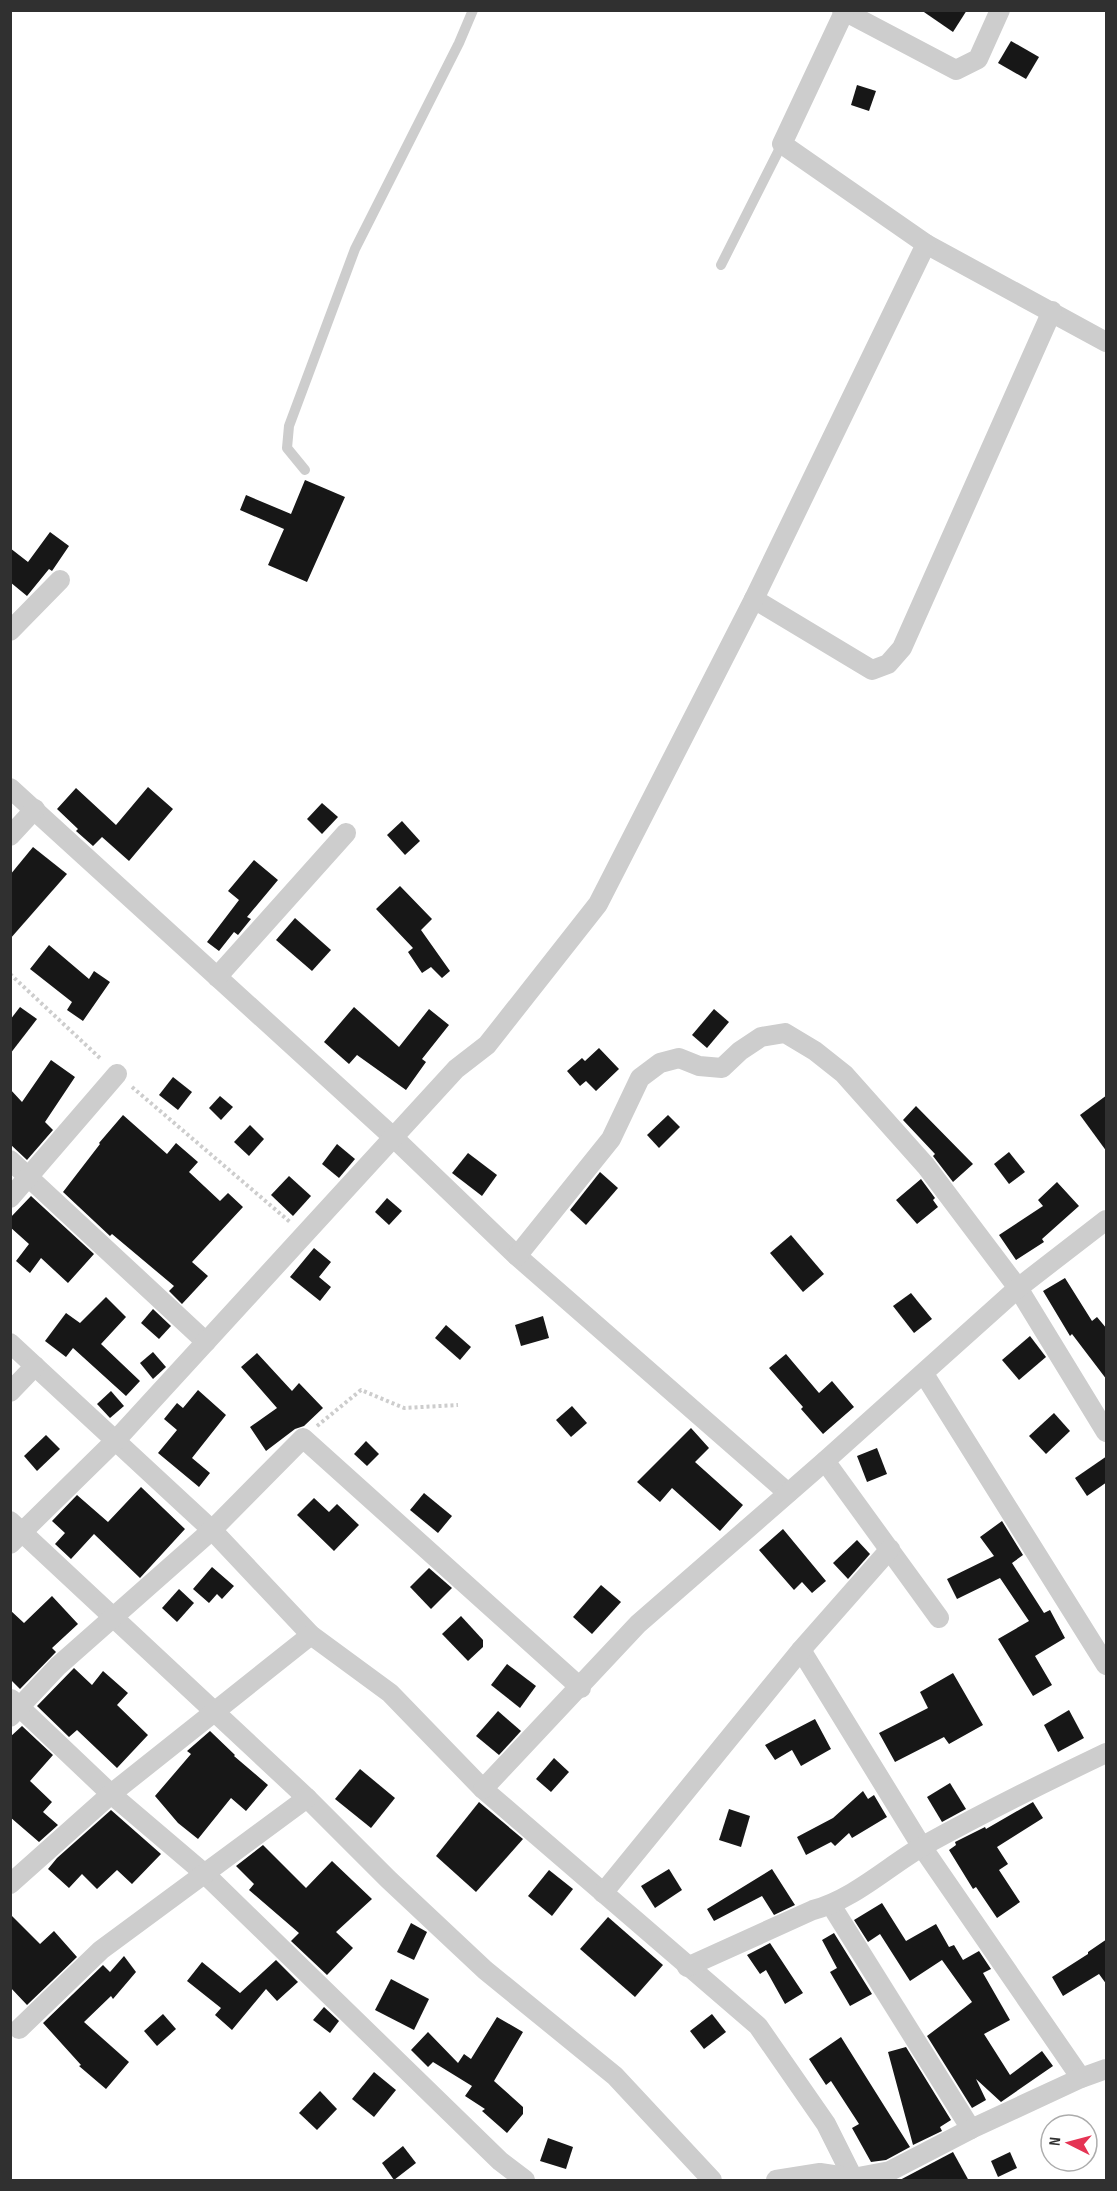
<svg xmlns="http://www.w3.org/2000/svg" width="1117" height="2191" font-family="'Sofia Sans Condensed',sans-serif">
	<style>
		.building { fill: #171717 }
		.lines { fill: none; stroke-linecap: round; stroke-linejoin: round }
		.path { stroke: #cdcdcd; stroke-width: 4; stroke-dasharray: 3 3; stroke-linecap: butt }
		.service { stroke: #cdcdcd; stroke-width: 10 }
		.minor { stroke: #cdcdcd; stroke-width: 20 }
	</style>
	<rect width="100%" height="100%" fill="#fff"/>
	<g class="building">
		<path d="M921 10H967L953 32Z"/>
		<path d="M1011 41 1039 57 1026 79 998 63Z"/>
		<path d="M857 85 876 91 869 111 851 105Z"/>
		<path d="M305 480 345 497 307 582 268 565 284 529 240 510 246 495 291 514Z"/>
		<path d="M50 532 69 546 52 571 49 569 27 596 10 582V548L28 562Z"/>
		<path d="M148 787 173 809 129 861 102 837 93 846 76 831 78 829 57 809 76 788 116 825Z"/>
		<path d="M322 803 338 817 322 834 307 819Z"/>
		<path d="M402 821 420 841 405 855 387 835Z"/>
		<path d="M33 847 67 874 10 939V875Z"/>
		<path d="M254 860 278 880 247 917 251 919 238 935 234 932 219 951 207 942 239 900 228 891Z"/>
		<path d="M400 886 432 919 421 930 450 971 442 978 431 967 422 973 408 952 413 948 376 909Z"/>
		<path d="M295 918 331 950 312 971 276 940Z"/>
		<path d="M49 945 89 979 94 971 110 982 83 1021 67 1010 72 1002 30 969Z"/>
		<path d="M20 1007 37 1019 10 1054V1020Z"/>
		<path d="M354 1007 399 1047 429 1009 449 1025 422 1059 426 1062 406 1090 357 1055 349 1064 324 1042Z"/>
		<path d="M714 1009 729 1022 707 1048 692 1035Z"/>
		<path d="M599 1048 619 1069 596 1091 586 1081 580 1086 567 1071 582 1058 585 1061Z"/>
		<path d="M51 1060 75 1077 45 1122 53 1130 27 1160 10 1144V1089L22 1102Z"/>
		<path d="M173 1077 192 1092 178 1110 159 1095Z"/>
		<path d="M1107 1095V1152L1080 1115Z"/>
		<path d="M220 1096 233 1107 221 1120 209 1108Z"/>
		<path d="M916 1106 973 1164 953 1182 933 1156 935 1154 903 1120Z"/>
		<path d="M123 1115 167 1154 176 1143 198 1162 189 1172 220 1201 228 1193 243 1207 192 1262 208 1276 182 1304 169 1291 174 1286 112 1234 110 1236 63 1192 100 1144 99 1143Z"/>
		<path d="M668 1115 680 1127 659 1148 647 1135Z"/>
		<path d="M250 1125 264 1139 249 1156 234 1142Z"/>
		<path d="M337 1144 355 1159 339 1178 322 1164Z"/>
		<path d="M1009 1152 1025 1172 1009 1184 994 1164Z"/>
		<path d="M468 1153 497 1175 482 1196 452 1173Z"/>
		<path d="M600 1172 618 1188 586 1225 570 1210Z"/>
		<path d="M289 1176 311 1196 293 1216 271 1195Z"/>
		<path d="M921 1179 935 1198 933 1200 938 1207 917 1224 896 1200Z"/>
		<path d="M1057 1182 1079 1206 1042 1239 1044 1242 1016 1260 999 1235 1043 1206 1038 1200Z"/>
		<path d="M31 1196 94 1254 68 1283 41 1258 30 1273 16 1261 29 1244 10 1227V1218Z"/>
		<path d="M387 1198 402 1211 389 1225 375 1212Z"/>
		<path d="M791 1235 824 1274 803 1292 770 1253Z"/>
		<path d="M314 1248 331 1262 319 1277 331 1287 320 1301 290 1277Z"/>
		<path d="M1065 1278 1092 1321 1097 1317 1107 1329V1380L1072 1334 1070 1336 1043 1291Z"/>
		<path d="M911 1293 932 1319 914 1333 893 1306Z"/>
		<path d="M106 1297 126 1317 101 1344 140 1381 126 1396 73 1348 66 1357 45 1341 66 1313 80 1323Z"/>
		<path d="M153 1309 171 1326 159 1339 141 1323Z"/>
		<path d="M543 1316 549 1338 521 1346 515 1325Z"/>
		<path d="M446 1325 471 1347 460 1360 435 1338Z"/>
		<path d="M1030 1336 1046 1357 1019 1380 1002 1360Z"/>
		<path d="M153 1352 166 1367 153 1379 140 1363Z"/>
		<path d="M257 1353 292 1391 299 1383 323 1408 304 1426 295 1429 266 1451 250 1427 277 1408 241 1367Z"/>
		<path d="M786 1354 819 1393 832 1381 854 1407 823 1434 801 1409 803 1407 769 1368Z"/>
		<path d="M198 1390 226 1415 192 1458 210 1473 199 1487 158 1453 177 1430 164 1419 177 1403 183 1408Z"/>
		<path d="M111 1391 124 1406 110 1418 97 1404Z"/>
		<path d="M572 1406 587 1423 571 1437 556 1420Z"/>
		<path d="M1054 1413 1070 1431 1046 1454 1029 1436Z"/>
		<path d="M691 1428 709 1448 695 1462 743 1505 720 1531 672 1488 660 1502 637 1482Z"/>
		<path d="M46 1435 60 1449 37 1471 24 1456Z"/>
		<path d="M366 1441 379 1454 367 1466 354 1454Z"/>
		<path d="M877 1448 887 1474 867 1482 857 1456Z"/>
		<path d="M1107 1456V1482L1087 1496 1075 1478Z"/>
		<path d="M141 1487 185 1529 140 1578 94 1534 71 1559 55 1544 65 1533 52 1521 77 1495 108 1522Z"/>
		<path d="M424 1493 452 1516 438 1533 410 1510Z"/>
		<path d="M314 1498 329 1512 337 1504 359 1525 334 1551 297 1515Z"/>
		<path d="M1002 1521 1023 1555 1012 1563 1044 1613 1050 1610 1065 1638 1035 1656 1052 1685 1033 1696 998 1639 1029 1621 1000 1578 957 1599 947 1579 994 1556 980 1537Z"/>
		<path d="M783 1529 826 1581 812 1593 802 1582 794 1590 759 1550Z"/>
		<path d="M857 1540 870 1554 848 1579 833 1563Z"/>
		<path d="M212 1567 234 1586 222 1599 217 1594 209 1603 193 1589Z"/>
		<path d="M429 1568 452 1588 431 1609 410 1587Z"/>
		<path d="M601 1585 621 1602 592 1634 573 1617Z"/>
		<path d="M179 1589 194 1603 177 1622 162 1608Z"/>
		<path d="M52 1596 78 1624 52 1648 56 1652 20 1689 10 1679V1610L24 1623Z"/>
		<path d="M461 1616 483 1640V1647L468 1661 442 1634Z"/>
		<path d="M507 1664 536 1686 520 1708 491 1685Z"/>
		<path d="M74 1668 92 1685 103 1671 128 1693 117 1705 148 1735 117 1768 77 1730 69 1737 37 1706Z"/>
		<path d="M953 1673 983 1725 949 1744 944 1737 895 1762 879 1733 928 1708 920 1692Z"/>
		<path d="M1069 1710 1084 1738 1058 1752 1044 1725Z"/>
		<path d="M498 1711 521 1731 499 1755 476 1736Z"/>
		<path d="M815 1719 831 1749 801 1766 792 1750 775 1760 765 1745Z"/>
		<path d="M22 1726 53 1755 30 1781 52 1802 43 1812 58 1825 39 1842 10 1817V1737Z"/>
		<path d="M210 1731 235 1755 234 1756 268 1785 246 1811 231 1798 198 1839 178 1823 155 1796 191 1754 187 1751Z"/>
		<path d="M554 1758 569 1772 551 1792 536 1779Z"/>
		<path d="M360 1769 395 1798 371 1828 335 1799Z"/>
		<path d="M950 1783 966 1809 942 1822 927 1797Z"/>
		<path d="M863 1791 868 1799 874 1795 887 1817 852 1838 849 1833 835 1846 831 1842 806 1855 797 1837 833 1818Z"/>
		<path d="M479 1802 523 1839 476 1892 436 1856Z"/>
		<path d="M1033 1802 1043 1818 997 1847 1008 1864 999 1870 1020 1902 997 1918 976 1887 973 1889 949 1850 956 1845 955 1842 985 1827 986 1829Z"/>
		<path d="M729 1809 750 1816 741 1847 719 1840Z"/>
		<path d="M111 1810 161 1854 132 1884 117 1870 97 1889 82 1874 69 1888 48 1869 57 1858Z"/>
		<path d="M263 1845 306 1888 332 1861 372 1899 336 1932 353 1948 327 1975 291 1941 299 1933 249 1890 254 1884 236 1866Z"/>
		<path d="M669 1869 682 1890 655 1908 641 1886Z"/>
		<path d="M772 1869 795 1905 774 1915 762 1896 714 1921 707 1909Z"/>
		<path d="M549 1870 573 1889 552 1916 528 1896Z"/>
		<path d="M882 1903 906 1941 936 1924 949 1947 954 1945 963 1960 979 1951 991 1969 983 1973 1010 2020 984 2034 1010 2075 1042 2051 1053 2066 1001 2102 976 2079 986 2100 972 2108 927 2036 972 2002 942 1960 910 1981 880 1934 868 1942 854 1920Z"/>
		<path d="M10 1914 40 1944 54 1931 77 1957 27 2005 10 1987Z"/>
		<path d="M608 1917 663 1965 635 1997 580 1949Z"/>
		<path d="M411 1923 427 1932 414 1960 397 1952Z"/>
		<path d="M834 1933 872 1994 850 2006 830 1972 837 1968 822 1940Z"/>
		<path d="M1107 1939V1985L1099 1974 1063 1996 1052 1977 1088 1954V1952Z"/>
		<path d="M770 1943 803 1993 785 2004 766 1970 760 1974 747 1955Z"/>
		<path d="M124 1956 136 1972 113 1999 111 1996 84 2022 129 2062 106 2089 79 2066 81 2065 43 2023 103 1965 110 1972Z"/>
		<path d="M276 1960 298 1982 277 2001 266 1989 232 2030 215 2015 221 2008 187 1981 202 1962 240 1993Z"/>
		<path d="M391 1979 429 1999 414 2030 375 2010Z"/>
		<path d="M324 2007 339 2021 330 2033 313 2020Z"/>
		<path d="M163 2014 176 2029 157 2046 144 2031Z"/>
		<path d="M712 2014 726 2032 704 2049 690 2031Z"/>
		<path d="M497 2017 523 2032 494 2081 523 2107V2114L507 2133 482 2111 485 2109 465 2096 472 2086 433 2062 428 2067 411 2050 428 2032 458 2063 464 2054 471 2059Z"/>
		<path d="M841 2037 910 2147 886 2160 871 2162 852 2128 859 2124 831 2081 826 2085 809 2059Z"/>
		<path d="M906 2047 951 2120 940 2127 942 2131 913 2145 888 2052Z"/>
		<path d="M374 2072 396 2090 374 2117 352 2099Z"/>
		<path d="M320 2091 337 2109 317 2130 299 2113Z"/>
		<path d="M548 2138 573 2147 566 2169 540 2161Z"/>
		<path d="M403 2146 416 2163 394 2180 382 2163Z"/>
		<path d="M953 2152 969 2181H898Z"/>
		<path d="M1010 2152 1017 2168 998 2177 991 2161Z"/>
	</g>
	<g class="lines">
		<g class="path">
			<path d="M10 974 102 1060"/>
			<path d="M132 1087 290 1222"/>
			<path d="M317 1426 361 1390 404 1408 458 1405"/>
		</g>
		<g class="service">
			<path d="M721 265 782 144"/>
			<path d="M305 470 287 448 289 426 355 249 459 43 473 10"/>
		</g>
		<g class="minor">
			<path d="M842 10 956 70 978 59 1000 10"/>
			<path d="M926 244 1106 342"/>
			<path d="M754 599 872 670 888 664 902 648 1052 311"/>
			<path d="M10 631 60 580"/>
			<path d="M10 788 393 1137 517 1256 788 1493"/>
			<path d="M10 836 35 809"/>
			<path d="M217 977 346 833"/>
			<path d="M10 1160 206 1342"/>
			<path d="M10 1198 117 1074"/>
			<path d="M517 1256 611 1139 640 1078 660 1063 679 1058 699 1066 722 1068 740 1051 761 1037 785 1033 815 1051 844 1074 926 1166 1018 1288 1106 1432"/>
			<path d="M10 1343 212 1530 311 1635 390 1693 483 1789 758 2026 826 2124 853 2178"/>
			<path d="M924 1374 1106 1665"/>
			<path d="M10 1392 35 1366"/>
			<path d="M825 1461 939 1618"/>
			<path d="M10 1521 307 1798 388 1879 485 1970 615 2076 712 2180"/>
			<path d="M10 1544 116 1440 456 1069 487 1045 598 904 754 599 926 244 782 144 845 10"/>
			<path d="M801 1650 922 1847 1081 2078"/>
			<path d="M11 1699 111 1794 205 1874 500 2161 525 2180"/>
			<path d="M10 1717 58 1666 212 1530 303 1438 581 1688"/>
			<path d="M483 1789 638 1624 825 1461 1018 1288 1106 1220"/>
			<path d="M10 1884 111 1794 311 1635"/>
			<path d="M603 1893 801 1650 890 1549"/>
			<path d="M831 1905 971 2129"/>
			<path d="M687 1967 813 1910C854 1899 887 1867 923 1846 983 1813 1045 1782 1106 1753"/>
			<path d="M19 2029 101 1950 307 1798"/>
			<path d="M776 2180 820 2173 853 2178 890 2171 971 2129 1081 2078 1106 2069"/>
		</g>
	</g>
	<rect width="1117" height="2191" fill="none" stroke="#303030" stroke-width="24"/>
	<g transform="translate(1069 2143) rotate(276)"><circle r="28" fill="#ffffff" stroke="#acacac" stroke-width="1.5"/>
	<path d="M0-4.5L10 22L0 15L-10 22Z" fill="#e53454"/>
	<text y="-9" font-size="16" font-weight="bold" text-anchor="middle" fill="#303030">N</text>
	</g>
</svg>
